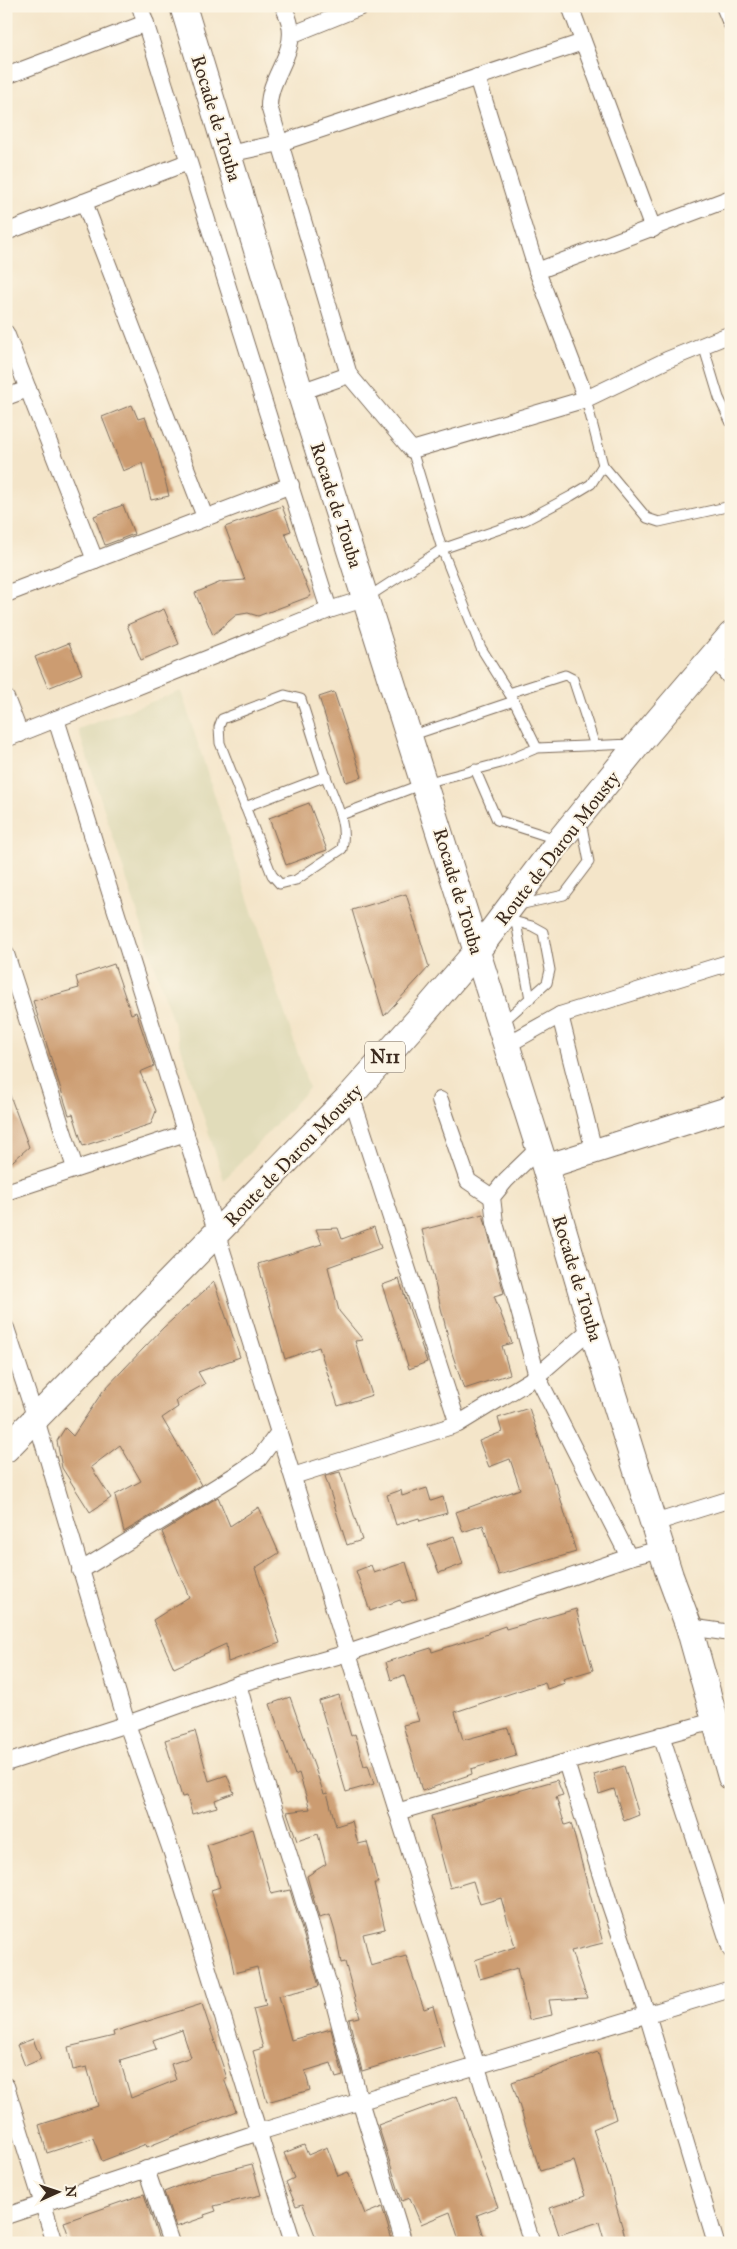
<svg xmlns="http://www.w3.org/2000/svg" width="737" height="2249" font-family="'IM FELL Great Primer',serif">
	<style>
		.built { fill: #e1dcba }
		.building { fill: #cc9c71; fill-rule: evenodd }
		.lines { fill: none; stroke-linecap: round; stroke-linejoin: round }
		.lane-casing { stroke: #7c6b5a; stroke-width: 11 }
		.street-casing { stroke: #7c6b5a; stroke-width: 18 }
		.secondary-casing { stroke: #7c6b5a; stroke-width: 26 }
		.primary-casing { stroke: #7c6b5a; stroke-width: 28 }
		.lane { stroke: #fff; stroke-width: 9 }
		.street { stroke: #fff; stroke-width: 16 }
		.secondary { stroke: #fff; stroke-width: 24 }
		.primary { stroke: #fff; stroke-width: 26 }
		.labels { text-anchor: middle; stroke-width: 4; stroke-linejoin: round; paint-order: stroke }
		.shield { fill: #fcf5e5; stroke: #75675a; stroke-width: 1 }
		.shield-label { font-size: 18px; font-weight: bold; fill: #3b2a1e }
		.street-label { font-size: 19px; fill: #3b2a1e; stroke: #fcf5e5 }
	</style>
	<rect width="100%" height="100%" fill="#fcf5e5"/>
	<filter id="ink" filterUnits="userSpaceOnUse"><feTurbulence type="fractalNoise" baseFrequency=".02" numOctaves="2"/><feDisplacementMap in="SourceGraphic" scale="10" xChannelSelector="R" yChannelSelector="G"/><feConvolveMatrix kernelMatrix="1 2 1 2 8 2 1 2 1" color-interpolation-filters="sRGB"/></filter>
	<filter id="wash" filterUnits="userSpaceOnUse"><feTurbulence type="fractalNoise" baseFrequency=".0096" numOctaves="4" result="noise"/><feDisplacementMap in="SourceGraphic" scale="20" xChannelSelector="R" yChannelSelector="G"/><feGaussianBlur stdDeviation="1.12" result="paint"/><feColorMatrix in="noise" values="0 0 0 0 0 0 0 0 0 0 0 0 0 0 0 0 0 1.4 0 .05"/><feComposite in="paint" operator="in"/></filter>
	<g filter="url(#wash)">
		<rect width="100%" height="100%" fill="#f4e5c9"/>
		<path class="built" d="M181 691 309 1088 224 1180 78 729Z"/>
		<g id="blocks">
			<g class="building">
				<path d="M132 405 138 419 145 417 158 452 169 496 151 500 142 463 123 471 102 417Z"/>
				<path d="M123 505 134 534 105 545 94 516Z"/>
				<path d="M282 506 291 531 285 533 311 596 258 616 248 613 236 615 213 635 195 593 221 582 245 580 225 527Z"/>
				<path d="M164 609 179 644 141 660 127 625Z"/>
				<path d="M69 643 82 674 48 688 35 657Z"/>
				<path d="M334 692 362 777 346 782 319 697Z"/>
				<path d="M309 803 327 850 286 865 269 818Z"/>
				<path d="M406 894 429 967 384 1016 352 910Z"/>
				<path d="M114 964 131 1014 136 1012 154 1066 140 1072 156 1111 151 1124 83 1146 73 1114 69 1115 33 1001 79 988 76 977Z"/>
				<path d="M6 1090H8L29 1147 6 1167Z"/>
				<path d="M483 1214 504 1293 494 1296 512 1343 502 1346 510 1374 464 1389 452 1353 422 1230Z"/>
				<path d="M374 1227 381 1248 328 1267 339 1311 363 1340 355 1341 372 1395 338 1406 319 1347 285 1359 258 1264 322 1244 316 1229 338 1228 342 1239Z"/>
				<path d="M399 1279 427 1362 409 1369 382 1285Z"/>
				<path d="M214 1282 240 1357 198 1372 205 1384 176 1400 178 1407 162 1418 201 1485 124 1532 115 1495 141 1481 120 1445 91 1467 111 1498 90 1512 62 1468 57 1441 65 1428 73 1436 103 1391 163 1328Z"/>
				<path d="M529 1408 554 1483H556L576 1552 499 1575 483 1525 463 1532 456 1512 520 1489 510 1459 489 1467 479 1441 502 1432 498 1418Z"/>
				<path d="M340 1472 362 1540 347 1545 325 1476Z"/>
				<path d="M427 1488 431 1501 443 1497 447 1513 420 1521 419 1518 396 1525 387 1495 401 1490 402 1496Z"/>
				<path d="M218 1497 230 1526 259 1507 279 1553 255 1568 280 1643 228 1662 226 1644 174 1668 153 1620 189 1597 162 1532Z"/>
				<path d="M454 1536 463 1564 439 1573 428 1545Z"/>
				<path d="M406 1562 417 1599 402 1603 400 1600 370 1611 356 1571 371 1565 374 1573Z"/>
				<path d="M576 1609 593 1670 563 1679 565 1683 547 1689 545 1682 455 1712 463 1740 508 1728 516 1756 471 1769 472 1774 422 1791 403 1725 419 1721 404 1675 391 1680 386 1662 431 1648 432 1652 488 1634V1632L505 1626 506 1629Z"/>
				<path d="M339 1695 351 1736 355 1734 364 1766 368 1765 374 1784 346 1792 319 1701Z"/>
				<path d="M290 1697 324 1794 327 1793 336 1826 352 1821 358 1844 367 1842 378 1883H374L385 1929 363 1934 371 1966 406 1956 424 2009 433 2006 444 2046 362 2071 349 2019 360 2017 345 1962 341 1963 336 1935 330 1915 319 1918 307 1876 326 1864 318 1834 297 1841 287 1812 310 1809 299 1773 295 1775 270 1704Z"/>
				<path d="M195 1731 209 1781 227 1775 234 1793 215 1800 217 1807 192 1814 187 1796 182 1797 165 1740Z"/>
				<path d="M624 1766 639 1815 624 1821 614 1789 599 1794 594 1775Z"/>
				<path d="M557 1780 563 1795 556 1797 565 1825 571 1823 603 1943 571 1951 587 1998 549 2000 552 2015 529 2020 517 1968 480 1979 475 1960 515 1947 501 1898 480 1904 473 1881 450 1888 431 1816Z"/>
				<path d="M253 1829 271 1894 290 1890 319 1986 279 1996 291 2040 331 2029 343 2076 336 2078 331 2063 305 2071 310 2090 267 2102 253 2051 263 2048 253 2009 266 2006 257 1967 234 1973 228 1943 211 1890 220 1887 207 1845Z"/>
				<path d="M202 2004 227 2078 224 2079 236 2111 147 2147 146 2144 102 2161 93 2138 47 2153 39 2125 98 2106 87 2067 73 2070 68 2047 114 2036 113 2032ZM182 2030 191 2057 171 2064 176 2080 131 2098 120 2060 156 2049 153 2040Z"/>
				<path d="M33 2039 41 2059 25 2066 17 2045Z"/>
				<path d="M598 2052 616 2119 593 2129 611 2183 615 2202 627 2243H605L599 2222 559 2235 550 2208 585 2196 574 2161 540 2171 512 2082Z"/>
				<path d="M457 2096 498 2207 477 2215 486 2243H460L450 2212 421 2224 410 2198 402 2201 378 2125Z"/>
				<path d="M304 2145 308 2155 327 2147 338 2176 348 2172 365 2214 382 2207 393 2243H318L303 2204 296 2206 286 2182 294 2178 284 2153Z"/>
				<path d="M252 2164 261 2195 214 2206 216 2211 204 2215 205 2217 176 2227 164 2192 208 2175Z"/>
				<path d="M144 2194 160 2243H71L64 2222Z"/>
			</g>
		</g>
	</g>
	<g filter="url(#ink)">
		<use href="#blocks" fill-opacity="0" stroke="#7c6b5a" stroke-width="1"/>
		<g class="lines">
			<defs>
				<g id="lane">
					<path d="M703 345 719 398 731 423"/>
					<path d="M603 465 647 518 659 522 731 506"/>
					<path d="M368 597 442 549 526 520 571 496 591 484 603 465 586 399"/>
					<path d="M509 693 565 675 573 679 595 746"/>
					<path d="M285 695 301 699C309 724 317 750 325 774 334 800 348 822 342 849L296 880 280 884 272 875 220 743 219 727 222 719Z"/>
					<path d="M410 736 514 701"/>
					<path d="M537 748 632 744"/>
					<path d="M475 769 497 820 556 839"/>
					<path d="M245 807 326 776"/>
					<path d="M341 815 425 783 501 763 537 748 514 701 481 648 442 549 412 450"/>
					<path d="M519 905 564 895 589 862 581 821"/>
					<path d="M516 922 530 999"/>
					<path d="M503 1022 547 983 550 970 543 932 532 926 505 919"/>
				</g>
				<g id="street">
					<path d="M140 6 329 610"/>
					<path d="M283 6C286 12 289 19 290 25 296 54 269 77 269 106L349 375"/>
					<path d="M570 6 653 229"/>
					<path d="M724 6 731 23"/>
					<path d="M291 35 363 6"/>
					<path d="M6 76 146 23"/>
					<path d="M477 77 537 271 586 399"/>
					<path d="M228 154 280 143 583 42"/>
					<path d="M84 202 205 517"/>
					<path d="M6 232 188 162"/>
					<path d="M537 271 731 198"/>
					<path d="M6 333 95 560"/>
					<path d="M300 392 349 375 412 450 586 399 667 360 731 334"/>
					<path d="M6 397 28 389"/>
					<path d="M6 594 291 485"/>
					<path d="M712 656 731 678"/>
					<path d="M6 698 20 734"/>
					<path d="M56 719 532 2243"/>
					<path d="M6 739 329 610 367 598"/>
					<path d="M6 954 75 1168"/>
					<path d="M560 1015 594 1151"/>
					<path d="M505 1046 560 1015 731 962"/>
					<path d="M351 1095 458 1424"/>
					<path d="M440 1100 468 1181 492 1197"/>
					<path d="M539 1148 506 1180 492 1197 495 1223 537 1376 629 1557"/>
					<path d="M6 1192 186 1133"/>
					<path d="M6 1328 36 1419 127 1724 172 1853 293 2243"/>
					<path d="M293 1476 458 1424 537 1376 592 1328"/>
					<path d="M654 1523 731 1499"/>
					<path d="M80 1571 237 1474 259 1459 279 1432"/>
					<path d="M689 1627 731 1633"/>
					<path d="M238 1684 263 1774 301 1892 333 1999 360 2101 404 2243"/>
					<path d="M661 1735 731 1950"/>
					<path d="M566 1762 609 1902 647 2014 716 2243"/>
					<path d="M6 1763 127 1724 238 1684 348 1653 629 1557 662 1549"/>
					<path d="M397 1812 566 1762 714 1721"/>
					<path d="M6 2086 55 2243"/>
					<path d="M146 2169 171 2243"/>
					<path d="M6 2216 259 2132 731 1989"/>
				</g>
				<path id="secondary" d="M545 1167 731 1108"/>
				<g id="primary">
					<path d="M183 6 300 392 545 1167 592 1328 670 1576 689 1627 731 1777"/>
					<path d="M6 1449 351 1095 418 1020 477 951 560 840 638 744 731 635"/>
				</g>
			</defs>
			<use href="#lane" class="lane-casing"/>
			<use href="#street" class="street-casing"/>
			<use href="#secondary" class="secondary-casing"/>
			<use href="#primary" class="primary-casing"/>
			<use href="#lane" class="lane"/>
			<use href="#street" class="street"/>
			<use href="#secondary" class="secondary"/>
			<use href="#primary" class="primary"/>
		</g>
	</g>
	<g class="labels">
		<rect class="shield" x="365" y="1041.5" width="40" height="31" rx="4"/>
		<g class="shield-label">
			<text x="385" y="1063">N11</text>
		</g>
		<g class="street-label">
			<text transform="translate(217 118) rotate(73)" y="7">Rocade de Touba</text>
			<text transform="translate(337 505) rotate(72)" y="7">Rocade de Touba</text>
			<text transform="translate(557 848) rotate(-52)" y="7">Route de Darou Mousty</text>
			<text transform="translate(459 891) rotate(73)" y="7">Rocade de Touba</text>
			<text transform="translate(293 1155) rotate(-46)" y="7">Route de Darou Mousty</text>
			<text transform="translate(578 1278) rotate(73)" y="7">Rocade de Touba</text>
		</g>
	</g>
	<rect width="737" height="2249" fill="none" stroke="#fcf5e5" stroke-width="25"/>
	<g transform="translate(58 2192) rotate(87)" stroke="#fcf5e5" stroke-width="4" paint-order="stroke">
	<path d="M0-4L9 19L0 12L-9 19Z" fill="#3b2a1e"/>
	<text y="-8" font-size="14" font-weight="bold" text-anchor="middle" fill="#3b2a1e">N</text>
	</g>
</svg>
